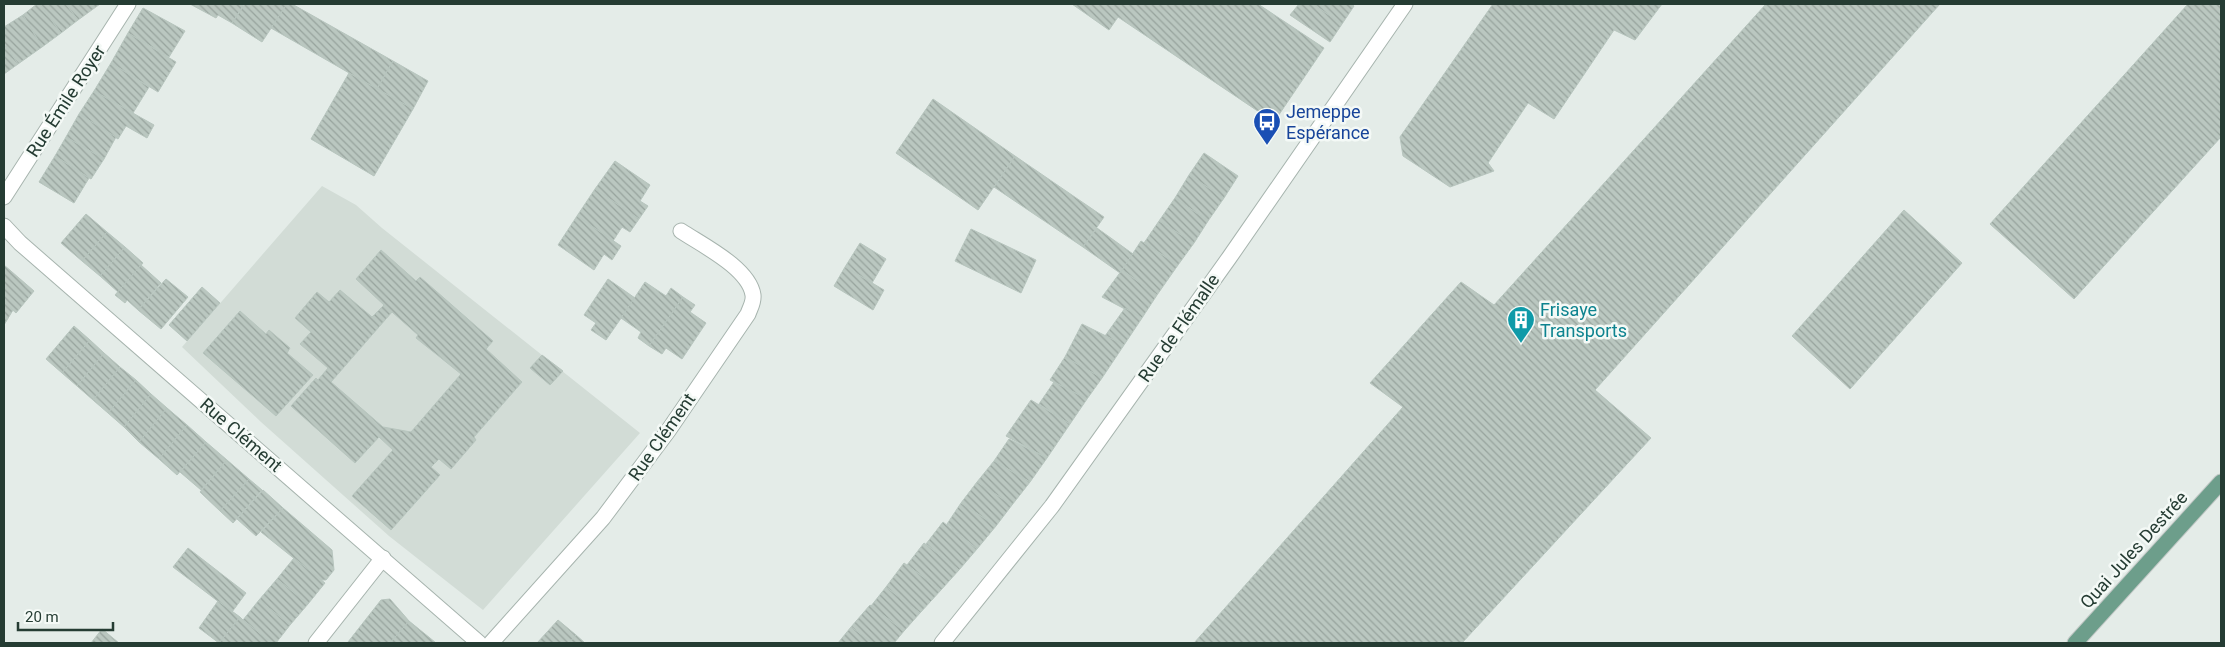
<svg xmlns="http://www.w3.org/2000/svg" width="2225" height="647" font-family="Roboto,sans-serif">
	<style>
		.built { fill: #d2dcd6 }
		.building { fill: url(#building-back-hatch); stroke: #b7c5be; fill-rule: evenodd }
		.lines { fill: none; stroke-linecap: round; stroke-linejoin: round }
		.minor-casing { stroke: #a7b4ae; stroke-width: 17 }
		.major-casing { stroke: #c2c8c6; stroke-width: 17 }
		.minor { stroke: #fff; stroke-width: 15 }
		.major { stroke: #6d9e8b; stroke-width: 15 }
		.labels { text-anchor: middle; stroke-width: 5; stroke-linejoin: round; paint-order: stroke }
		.street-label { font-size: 18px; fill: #253c33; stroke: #f4f9f6 }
		.transit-label { font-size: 18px; fill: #164399; stroke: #f4f9f6; text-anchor: start }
		.culture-label { font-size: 18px; fill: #0d838f; stroke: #f4f9f6; text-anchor: start }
	</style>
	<defs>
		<pattern id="building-back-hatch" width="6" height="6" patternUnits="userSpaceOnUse" patternTransform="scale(1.25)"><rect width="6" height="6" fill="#bac7c0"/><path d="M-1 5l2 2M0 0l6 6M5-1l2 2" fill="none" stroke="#97a39d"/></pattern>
	</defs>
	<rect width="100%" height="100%" fill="#e4ece8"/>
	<path class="built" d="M322 186 356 205 382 228 640 433 483 610 389 536 261 422 182 347Z"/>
	<g class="building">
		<path d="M37 4H40L61 33 42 47 23 15Z"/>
		<path d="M40 4H66L78 20 61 33Z"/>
		<path d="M66 4H100L78 20Z"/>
		<path d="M190 4H244L232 23 218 15 216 18Z"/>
		<path d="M245 4H287L262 42 232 23Z"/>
		<path d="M287 4H292L393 61 377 89 271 28Z"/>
		<path d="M1072 4H1258L1324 48 1274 122 1118 17 1109 30Z"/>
		<path d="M1299 4H1313L1342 24 1330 42 1290 15Z"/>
		<path d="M1313 4H1351L1354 6 1342 24Z"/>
		<path d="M1493 4H1662L1635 40 1614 30 1554 119 1528 103 1488 163 1494 171 1450 187 1403 156 1400 137Z"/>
		<path d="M1766 4H1940L1595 390 1651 438 1462 643H1194L1403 407 1370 383 1461 282 1494 305Z"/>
		<path d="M2188 4H2221V137L2074 299 1990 224Z"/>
		<path d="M143 8 185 31 169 57 128 33Z"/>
		<path d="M23 15 42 47 18 64 4 43V27Z"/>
		<path d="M128 33 176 62 158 92 111 63Z"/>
		<path d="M6 46 18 64 4 74V48Z"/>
		<path d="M393 61 428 81 413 109 377 89Z"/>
		<path d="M111 63 149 87 133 113 94 91Z"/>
		<path d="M349 73 413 109 374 176 311 139Z"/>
		<path d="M94 91 154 125 147 138 126 126 118 139 79 114Z"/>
		<path d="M933 99 1015 156 978 210 896 153Z"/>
		<path d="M79 114 116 137 104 159 66 137Z"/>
		<path d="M66 137 104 159 91 179 55 156Z"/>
		<path d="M1204 153 1238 176 1224 198 1189 175Z"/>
		<path d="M55 156 89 178 74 203 39 182Z"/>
		<path d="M1015 156 1104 217 1083 247 994 187Z"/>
		<path d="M615 161 650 185 640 201 648 206 639 219 595 189Z"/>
		<path d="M1189 175 1224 198 1208 221 1175 198Z"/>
		<path d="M595 189 639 219 630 232 622 227 613 241 577 216Z"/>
		<path d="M1175 198 1208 221 1194 243 1159 221Z"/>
		<path d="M1904 210 1962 263 1850 389 1792 336Z"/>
		<path d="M86 214 107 232 82 261 61 243Z"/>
		<path d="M577 216 621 246 612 260 604 254 594 270 558 245Z"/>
		<path d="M1159 221 1194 243 1178 265 1144 243Z"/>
		<path d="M1097 228 1133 254 1120 273 1083 247Z"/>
		<path d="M971 229 1036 260 1021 293 955 261Z"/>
		<path d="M107 232 125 247 100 276 82 261Z"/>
		<path d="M1141 241 1178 265 1157 295 1122 270Z"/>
		<path d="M860 243 886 259 872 283 845 267Z"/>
		<path d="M125 247 143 263 118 292 100 276Z"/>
		<path d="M381 250 416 281 420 277 493 341 486 349 522 382 474 437 476 440 451 469 439 459 431 467 440 475 391 530 352 496 393 450 379 437 355 463 291 406 316 378 318 380 328 368 300 344 311 332 295 318 317 292 329 302 340 290 372 317 384 305 356 279ZM392 312 418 335 416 338 461 374 411 432 383 427 331 382Z"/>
		<path d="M4 265 34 291 16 313 4 302Z"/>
		<path d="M141 265 161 283 138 310 127 300 125 303 115 295Z"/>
		<path d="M845 267 884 290 873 310 834 286Z"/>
		<path d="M1122 270 1157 295 1142 318 1102 297Z"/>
		<path d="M166 279 188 297 161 329 138 310Z"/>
		<path d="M608 279 635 298 606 340 591 330 596 323 584 315Z"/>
		<path d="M645 282 666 296 671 288 683 297 649 346 638 338 641 332 621 318Z"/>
		<path d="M202 287 220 303 187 341 169 325Z"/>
		<path d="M683 297 695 305 690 312 706 323 682 359 666 348 662 354 649 346Z"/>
		<path d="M4 302 13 310 4 325Z"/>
		<path d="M1125 308 1142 318 1124 345 1105 336Z"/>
		<path d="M240 311 266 334 269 330 290 348 287 353 313 375 276 416 203 353Z"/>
		<path d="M1082 324 1124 345 1102 378 1065 357Z"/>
		<path d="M74 326 90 340 62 373 46 359Z"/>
		<path d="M90 340 104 353 77 386 62 373Z"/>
		<path d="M104 353 120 367 93 400 77 386Z"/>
		<path d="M542 355 563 371 550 385 530 368Z"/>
		<path d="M1065 357 1102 378 1087 399 1050 380Z"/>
		<path d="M120 367 136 380 108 413 93 400Z"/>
		<path d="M136 380 151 394 124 427 108 413Z"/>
		<path d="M1054 382 1087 399 1070 424 1039 404Z"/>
		<path d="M151 394 167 408 139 442 124 427Z"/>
		<path d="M1031 400 1070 424 1047 458 1006 436Z"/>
		<path d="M167 408 187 425 159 459 139 442Z"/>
		<path d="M187 425 206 442 177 475 159 459Z"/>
		<path d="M1009 439 1047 458 1030 482 994 461Z"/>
		<path d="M206 442 227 460 201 490 180 472Z"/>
		<path d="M227 460 249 479 220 511 200 492Z"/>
		<path d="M994 461 1030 482 1012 505 977 482Z"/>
		<path d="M249 479 262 490 233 523 220 511Z"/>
		<path d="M977 482 1012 505 996 526 961 503Z"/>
		<path d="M263 490 283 508 256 536 237 519Z"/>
		<path d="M961 503 996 526 977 549 947 524Z"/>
		<path d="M283 508 332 550 334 570 326 580H321L261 532Z"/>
		<path d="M943 522 977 549 959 570 926 544Z"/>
		<path d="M924 543 959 570 941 590 907 565Z"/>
		<path d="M188 548 246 593 232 612 173 567Z"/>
		<path d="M294 558 325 583 308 604 277 579Z"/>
		<path d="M904 563 941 590 920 613 886 587Z"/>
		<path d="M277 579 308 604 290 625 259 600Z"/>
		<path d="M886 587 920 613 904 631 871 606Z"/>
		<path d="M390 599 409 621 390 643 348 642 381 600Z"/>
		<path d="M259 600 290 625 276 643H272L243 620Z"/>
		<path d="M218 601 240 617 219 643 199 628Z"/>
		<path d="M870 605 904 631 894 643H873L851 627Z"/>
		<path d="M240 617 243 620 272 643H219Z"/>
		<path d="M558 620 576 635 569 643H537Z"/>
		<path d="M409 621 430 638 436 643H390Z"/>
		<path d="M851 627 873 643H838Z"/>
		<path d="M102 629 119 643H91Z"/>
		<path d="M576 635 585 643H569Z"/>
	</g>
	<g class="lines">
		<defs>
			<g id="minor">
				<path d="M4 197 128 4"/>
				<path d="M4 226 20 243 479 643"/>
				<path d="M316 643 383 558"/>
				<path d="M491 643 603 518 668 431 748 314C750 308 754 302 753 295 749 268 702 245 681 231"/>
				<path d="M942 643 1052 506 1229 258 1405 4"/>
			</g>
			<path id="major" d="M2075 643 2221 482"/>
		</defs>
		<use href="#minor" class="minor-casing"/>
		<use href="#major" class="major-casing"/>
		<use href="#minor" class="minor"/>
		<use href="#major" class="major"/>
	</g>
	<defs>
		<symbol id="bus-pin" viewBox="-11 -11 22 30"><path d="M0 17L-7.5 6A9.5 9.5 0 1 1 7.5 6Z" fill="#1a4fb4" stroke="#f4f9f6"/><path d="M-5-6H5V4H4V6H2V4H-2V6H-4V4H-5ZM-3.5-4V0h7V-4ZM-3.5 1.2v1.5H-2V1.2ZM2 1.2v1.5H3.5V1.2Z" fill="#fff"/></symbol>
		<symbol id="building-pin" viewBox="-11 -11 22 30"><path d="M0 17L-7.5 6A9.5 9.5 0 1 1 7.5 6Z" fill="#0f9aa8" stroke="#f4f9f6"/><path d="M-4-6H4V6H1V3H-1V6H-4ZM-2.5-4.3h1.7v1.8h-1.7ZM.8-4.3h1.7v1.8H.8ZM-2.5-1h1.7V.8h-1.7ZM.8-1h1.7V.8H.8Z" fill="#fff"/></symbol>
	</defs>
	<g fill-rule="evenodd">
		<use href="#bus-pin" x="1251" y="106" width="32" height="43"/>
		<use href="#building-pin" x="1505" y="304" width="32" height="43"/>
	</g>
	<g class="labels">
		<g class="street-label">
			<text transform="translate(66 101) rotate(-57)" y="6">Rue Émile Royer</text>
			<text transform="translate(1179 328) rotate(-55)" y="6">Rue de Flémalle</text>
			<text transform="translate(241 435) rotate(41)" y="6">Rue Clément</text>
			<text transform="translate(662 437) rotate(-55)" y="6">Rue Clément</text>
			<text transform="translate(2134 550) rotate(-48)" y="6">Quai Jules Destrée</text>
		</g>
		<g class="transit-label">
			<text x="1286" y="118">Jemeppe<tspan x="1286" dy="21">Espérance</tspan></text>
		</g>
		<g class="culture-label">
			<text x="1540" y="316">Frisaye<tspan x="1540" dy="21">Transports</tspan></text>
		</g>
	</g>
	<rect width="2225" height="647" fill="none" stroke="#253c33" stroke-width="10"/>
	<path d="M18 622v8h95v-8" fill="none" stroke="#253c33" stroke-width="2.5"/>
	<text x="25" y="622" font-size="15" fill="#253c33" stroke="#f4f9f6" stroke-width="4" paint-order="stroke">20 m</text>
</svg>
